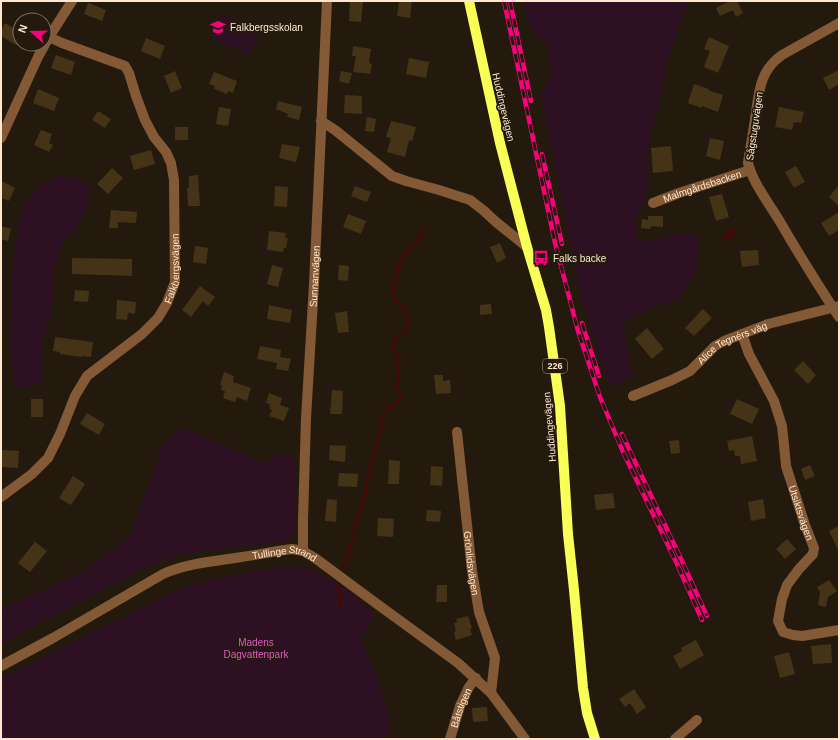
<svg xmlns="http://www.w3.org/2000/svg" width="840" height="740" font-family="Helvetica,sans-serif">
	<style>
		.green { fill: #2d1022 }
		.water { fill: #410a07 }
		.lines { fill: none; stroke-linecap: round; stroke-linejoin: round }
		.stream { stroke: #410a07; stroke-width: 3 }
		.building { fill: #453318 }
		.minor { stroke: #845936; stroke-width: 10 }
		.major { stroke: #f9ff56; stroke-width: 10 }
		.rail-casing { stroke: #fa007a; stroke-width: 4.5 }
		.rail { stroke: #231a0d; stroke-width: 3; stroke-dasharray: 9; stroke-linecap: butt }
		.labels { text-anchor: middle; stroke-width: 3.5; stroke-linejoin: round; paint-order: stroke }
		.shield { fill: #231a0d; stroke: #bdaa95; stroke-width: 1 }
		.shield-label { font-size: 9px; font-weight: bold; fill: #ffe8cf }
		.poi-label { font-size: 10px; fill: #ffe8cf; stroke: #231a0d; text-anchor: start }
		.street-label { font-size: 10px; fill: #ffe8cf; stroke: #231a0d }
		.park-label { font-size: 10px; fill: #e456cd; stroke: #231a0d }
	</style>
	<rect width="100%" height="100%" fill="#231a0d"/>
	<g class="green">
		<path d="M524 1H689L667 61 657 110 649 140 646 200 635 218 637 241 659 238 684 233 699 237 697 266 681 298C664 304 635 312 623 326L633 377 609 387 581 298 541 97 552 71 547 45 530 28Z"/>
		<path d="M221 14 260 30 249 55 210 38Z"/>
		<path d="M60 176 77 178 91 186 87 206 75 232 64 240 54 270 52 310 42 344V383L14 389 10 347 12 275 18 230 24 206 39 186Z"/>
		<path d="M182 427 266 464 280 453 296 460 295 531 291 540 275 543 184 553 144 568 1 644V609L87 570 131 536 163 444Z"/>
		<path d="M288 567C292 567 297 567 301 567 328 572 354 596 375 613L366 632 359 635 374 670 389 713 390 733 389 739H1V678L184 587C218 577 253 571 288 567Z"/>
	</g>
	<path class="water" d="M734 227 738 233 725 241 721 235Z"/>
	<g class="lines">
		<g class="stream">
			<path d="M343 569 354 536 356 520 365 497 366 484 385 411 401 399 397 385 399 362 393 347 396 338 407 329 408 320 406 312 392 297 400 260 421 237 422 227"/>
			<path d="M339 586 340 607"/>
		</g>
	</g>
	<g class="building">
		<path d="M350 1H363L361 22 349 21Z"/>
		<path d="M399 1H412L410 18 397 16Z"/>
		<path d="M729 1H737L743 13 736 17 733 10 720 16 716 8Z"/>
		<path d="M88 3 106 10 102 21 84 14Z"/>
		<path d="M5 23 20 32V39L16 45 1 36V30Z"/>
		<path d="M709 37 729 46 718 73 704 67 710 51 704 49Z"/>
		<path d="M146 38 165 46 160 59 141 51Z"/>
		<path d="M353 46 371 49 369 63 372 64 370 74 353 72 356 56H352Z"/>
		<path d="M56 55 75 62 71 75 51 68Z"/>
		<path d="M409 58 429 62 426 78 406 74Z"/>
		<path d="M839 70V84L829 90 823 78Z"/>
		<path d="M175 71 182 88 171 93 164 76Z"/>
		<path d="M341 71 352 73 349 84 339 81Z"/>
		<path d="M214 72 237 81 233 93 228 91 227 94 214 89 215 86 209 84Z"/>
		<path d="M694 84 709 89 708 90 723 95 718 112 702 106V108L688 103Z"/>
		<path d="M38 89 59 98 54 111 33 103Z"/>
		<path d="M345 95 362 96V114L344 113Z"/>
		<path d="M278 101 302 107 299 120 287 117 288 114 276 109Z"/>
		<path d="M219 107 231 109 228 126 216 124Z"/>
		<path d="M779 107 804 112 801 123 794 122 792 130 775 127Z"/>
		<path d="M98 111 111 119 105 128 92 120Z"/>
		<path d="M367 117 376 119 374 132 365 131Z"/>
		<path d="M391 121 416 127 412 141 409 140 405 157 387 152 391 138 386 137Z"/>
		<rect x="175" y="127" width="13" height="13"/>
		<path d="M41 130 52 134 49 143 53 145 49 152 34 145Z"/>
		<path d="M710 138 724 141 720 160 706 156Z"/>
		<path d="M282 144 300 147 296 162 279 158Z"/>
		<path d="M671 146 673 171 653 173 651 148Z"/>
		<path d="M151 150 155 164 134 170 130 156Z"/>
		<path d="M796 166 805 182 794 188 785 172Z"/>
		<path d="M112 168 123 178 108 194 97 184Z"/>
		<path d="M198 175 200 206H188L187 188H189V176Z"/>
		<path d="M1 181 15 188 9 201 1 198Z"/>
		<path d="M839 185V206L829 197Z"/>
		<path d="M275 186 288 187 287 207 274 206Z"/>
		<path d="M355 186 371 192 367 202 351 196Z"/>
		<path d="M722 194 729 217 716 221 709 197Z"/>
		<path d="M111 210 137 212 136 223 118 222V228H109Z"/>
		<path d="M839 212V230L829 236 821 223Z"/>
		<path d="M348 214 366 221 361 234 343 227Z"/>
		<path d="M648 216H663V227L651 226 650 229 641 228 642 219 648 220Z"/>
		<path d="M1 226 11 229 8 241 1 239Z"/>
		<path d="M269 231 286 233 285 238H288L286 248H284L283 252 267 250Z"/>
		<path d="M500 243 506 258 497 263 490 247Z"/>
		<path d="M195 246 208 248 206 264 193 262Z"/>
		<path d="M758 250 759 265 742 267 740 251Z"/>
		<path d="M72 258 132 259V276L72 274Z"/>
		<path d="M272 265 283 268 278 287 267 284Z"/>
		<path d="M339 265 349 266 348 281 338 280Z"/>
		<path d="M200 286 215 297 208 306 203 301 191 317 182 310Z"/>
		<path d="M75 290 89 291 88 302 74 301Z"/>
		<path d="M117 300 136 302 135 314 128 313 127 320 116 319Z"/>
		<path d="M491 304 492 314 480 315V305Z"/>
		<path d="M269 305 292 310 290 323 267 319Z"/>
		<path d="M703 309 712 318 694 336 685 328Z"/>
		<path d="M347 311 349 332 338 333 335 313Z"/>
		<path d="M647 328 664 349 652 359 635 339Z"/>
		<path d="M55 337 93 342 91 357 82 356V357L60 354V352L53 351Z"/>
		<path d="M260 346 281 350 280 357 291 359 288 371 276 369 277 363 257 359Z"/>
		<path d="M803 361 816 375 808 384 794 370Z"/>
		<path d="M224 372 234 376 233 382 251 388 247 401 237 397 235 402 223 398 225 391 221 390 222 386 220 385Z"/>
		<path d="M434 375H443V381L450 380 451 393 436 394Z"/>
		<path d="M332 390 343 391 342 414H330Z"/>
		<path d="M269 393 282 398 280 405 289 408 284 421 269 416 272 410 270 409V407H269L270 404 266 403Z"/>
		<rect x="31" y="399" width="12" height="18"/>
		<path d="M737 399 759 409 752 424 730 414Z"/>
		<path d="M87 413 105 424 99 435 80 424Z"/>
		<path d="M752 436 757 461 741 464 740 456H735L734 450 729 451 727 441Z"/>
		<path d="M679 440 680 453 671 454 669 441Z"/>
		<path d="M330 445 346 446 345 462 329 460Z"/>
		<path d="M1 450 19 451 18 468 1 467Z"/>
		<path d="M389 460 400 461 399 484H388Z"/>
		<path d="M810 465 815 476 805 480 801 469Z"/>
		<path d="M431 466 443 467 442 486 430 485Z"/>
		<path d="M339 473 358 474 357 487 338 486Z"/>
		<path d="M73 476 85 484 71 505 59 498Z"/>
		<path d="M613 493 615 508 596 510 594 495Z"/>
		<path d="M327 499 337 500 336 522 325 521Z"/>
		<path d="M763 499 766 518 751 521 748 502Z"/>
		<path d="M427 510 441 511 440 522 426 521Z"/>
		<path d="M378 518 394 519 393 537 377 536Z"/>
		<path d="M839 526V552L829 531Z"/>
		<path d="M787 539 796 549 785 559 776 549Z"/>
		<path d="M35 542 47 551 30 572 18 563Z"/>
		<path d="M829 580 837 591 828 597 826 607 818 605 820 592 817 587Z"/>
		<path d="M437 585H447V602H436Z"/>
		<path d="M468 616 472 628 470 629 472 635 456 640 454 632 456 631 454 623 457 622 456 619Z"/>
		<path d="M696 640 704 655 680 669 673 656 682 651 681 648Z"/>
		<path d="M831 644 832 663 813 664 811 646Z"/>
		<path d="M789 652 795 674 780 678 774 656Z"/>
		<path d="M634 689 646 707 637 714 630 703 625 707 619 699Z"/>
		<path d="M487 707 488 721 473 722 472 708Z"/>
	</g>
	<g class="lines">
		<g class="minor">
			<path d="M839 23 782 55C759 71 759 93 755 119 753 134 750 148 748 163 753 183 768 202 779 220 798 253 818 285 839 317"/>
			<path d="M321 121 335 130 392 176 406 181 439 190 470 200 483 210 496 222 527 247"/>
			<path d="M1 138 38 57 49 37 72 1"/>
			<path id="s1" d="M653 203 679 193 750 170"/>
			<path id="s2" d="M742 334 749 354 774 401 782 426 784 445 786 466 805 525 814 548 813 554 799 569 787 585 782 599 778 621 783 632 793 635 802 636 839 630"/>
			<path id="s3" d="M633 396 672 380 690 371 715 346 724 341 768 324 839 306"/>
			<path id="s4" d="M457 432 472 571 479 612 495 658 491 693"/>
			<path id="s5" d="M1 497 32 474 48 458 60 434 75 396 87 376 142 334 158 318 167 303 175 282 174 180 171 163 166 152 154 137 145 120 136 96 129 73 125 66 62 43 49 37"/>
			<path id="s6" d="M303 551V520L306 418 314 284 327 1"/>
			<path id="s7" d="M1 666 53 638 163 574C183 565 206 562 228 559 250 556 271 552 292 549L303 551 315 558 373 601 458 663 491 693 525 739"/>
			<path id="s8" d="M450 739 460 706 469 687 476 678"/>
			<path d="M675 739 697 720"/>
		</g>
		<path class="major" d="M469 1 500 143 527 247 546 310 549 327 560 406 568 534 574 590 583 688 587 713 595 739"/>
		<defs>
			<g id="rail">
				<path d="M504 1 555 243 578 331 600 397 623 452 677 564 702 620"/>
				<path d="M510 1 531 101"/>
				<path d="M542 154 562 244"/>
				<path d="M582 323 599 376"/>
				<path d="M622 434 682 561 707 616"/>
			</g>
		</defs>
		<use href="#rail" class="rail-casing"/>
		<use href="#rail" class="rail"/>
	</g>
	<defs>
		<symbol id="school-bare" viewBox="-9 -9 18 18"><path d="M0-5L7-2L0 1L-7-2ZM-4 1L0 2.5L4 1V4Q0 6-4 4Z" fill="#fa007a" stroke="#231a0d" stroke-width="2.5" paint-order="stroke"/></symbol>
		<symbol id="bus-bare" viewBox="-9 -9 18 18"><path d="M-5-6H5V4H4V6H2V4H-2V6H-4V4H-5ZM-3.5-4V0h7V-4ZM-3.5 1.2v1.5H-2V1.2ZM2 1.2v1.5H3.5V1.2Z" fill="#fa007a" stroke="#231a0d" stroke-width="2.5" paint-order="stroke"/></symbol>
	</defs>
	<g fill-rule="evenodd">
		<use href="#school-bare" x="207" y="16" width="22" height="22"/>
		<use href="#bus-bare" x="530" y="247" width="22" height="22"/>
	</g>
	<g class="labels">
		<rect class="shield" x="543" y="359" width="24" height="14" rx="3"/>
		<g class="shield-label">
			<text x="555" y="369">226</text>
		</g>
		<g class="poi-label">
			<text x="230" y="31">Falkbergsskolan</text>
			<text x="553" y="262">Falks backe</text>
		</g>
		<g class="street-label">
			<text transform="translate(504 107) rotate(77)" y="4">Huddingevägen</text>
			<text transform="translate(754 126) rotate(-82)" y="4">Sågstuguvägen</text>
			<text dy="4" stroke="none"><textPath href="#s1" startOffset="52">Malmgårdsbacken</textPath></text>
			<text dy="4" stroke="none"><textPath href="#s5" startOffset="297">Falkbergsvägen</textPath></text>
			<text dy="4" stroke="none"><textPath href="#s6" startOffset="275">Sunnanvägen</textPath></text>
			<text dy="4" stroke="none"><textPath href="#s3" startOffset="114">Alice Tegnérs väg</textPath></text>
			<text transform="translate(549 427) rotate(-95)" y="4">Huddingevägen</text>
			<text dy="4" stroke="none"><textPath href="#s2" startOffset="190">Utsiktsvägen</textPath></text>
			<text dy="4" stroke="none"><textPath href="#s7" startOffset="311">Tullinge Strand</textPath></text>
			<text dy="4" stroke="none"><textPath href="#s4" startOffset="132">Grönlidsvägen</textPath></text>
			<text dy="4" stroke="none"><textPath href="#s8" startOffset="33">Båtstigen</textPath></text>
		</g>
		<g class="park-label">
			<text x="256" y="646">Madens<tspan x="256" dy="12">Dagvattenpark</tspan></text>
		</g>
	</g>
	<rect width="840" height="740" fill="none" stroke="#ffe8cf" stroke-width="4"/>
	<g transform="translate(32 32) rotate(290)"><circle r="19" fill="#231a0d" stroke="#7b6c5b"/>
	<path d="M0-3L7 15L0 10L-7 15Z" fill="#fa007a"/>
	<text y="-6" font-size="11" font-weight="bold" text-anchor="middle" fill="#ffe8cf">N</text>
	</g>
</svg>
